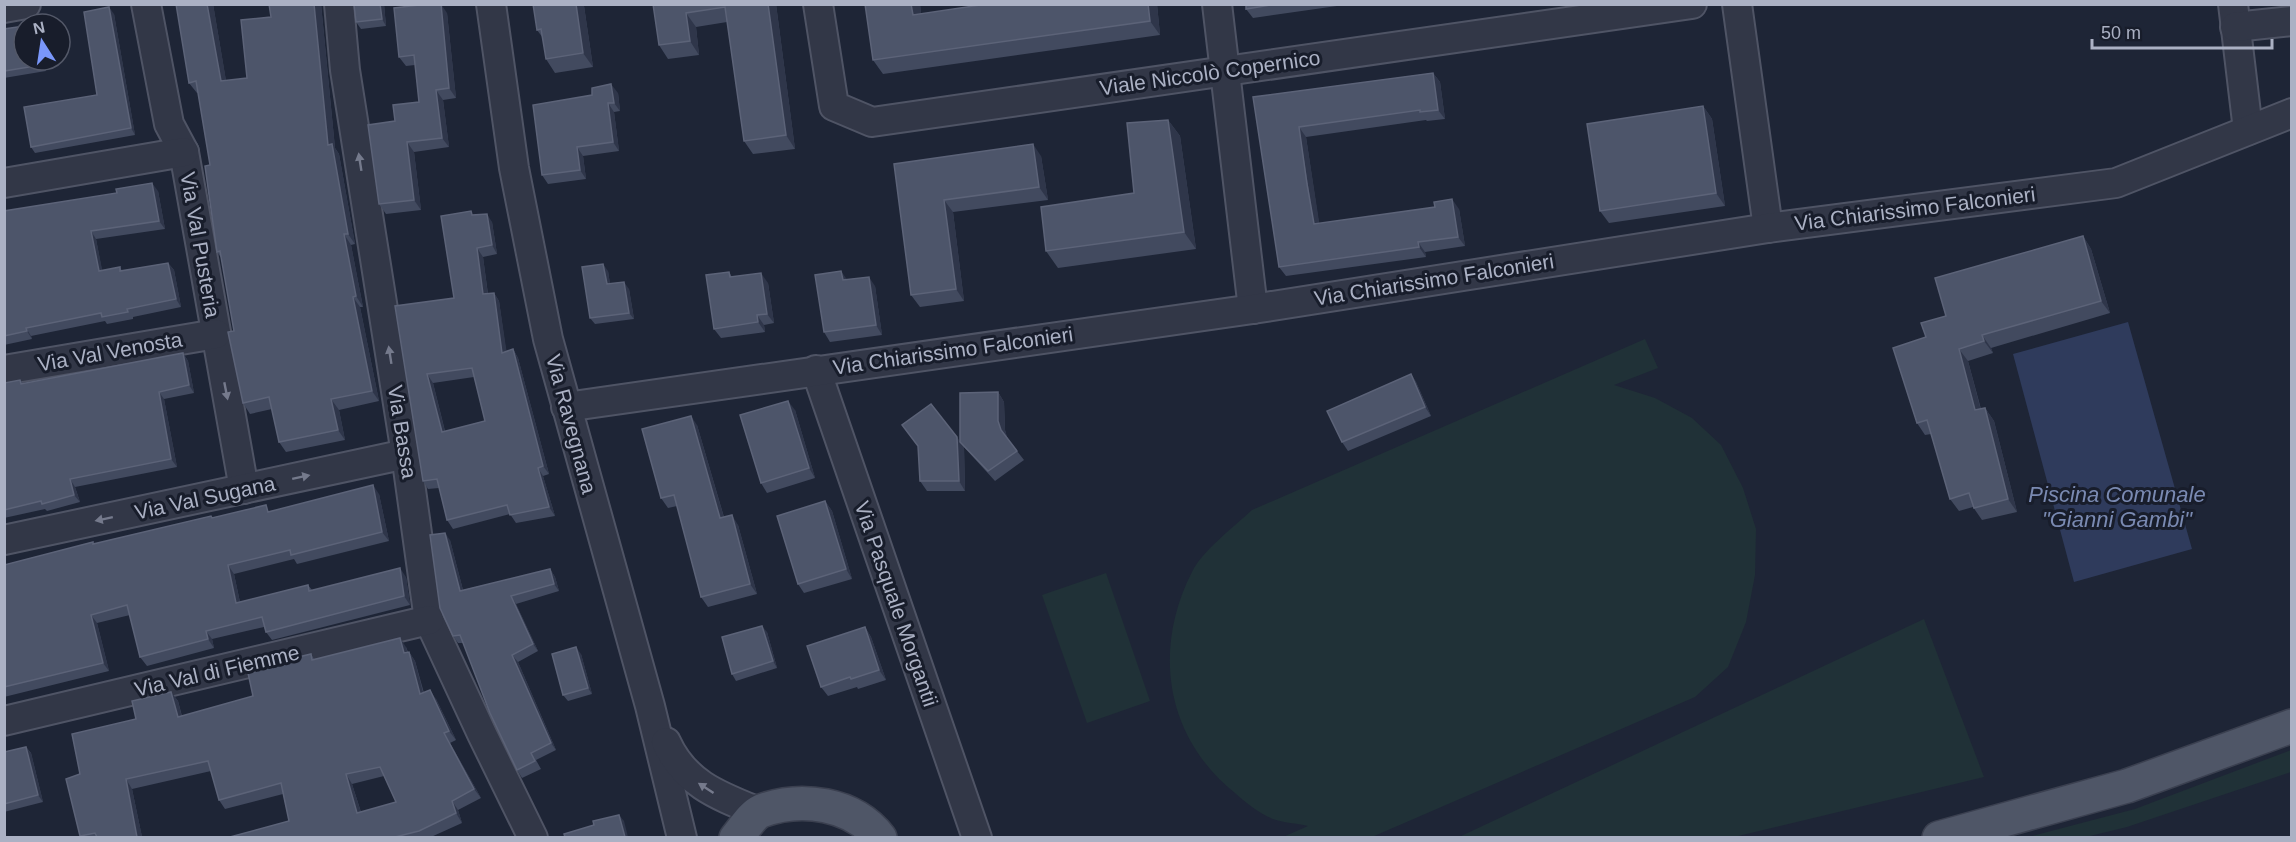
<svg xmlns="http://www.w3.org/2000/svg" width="2296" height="842" font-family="Arial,sans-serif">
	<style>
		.green { fill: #203137 }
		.water { fill: #2f3b5c }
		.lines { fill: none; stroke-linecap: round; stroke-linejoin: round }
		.minor-casing { stroke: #4f5465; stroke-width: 32 }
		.major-casing { stroke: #3b4050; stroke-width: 36 }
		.minor { stroke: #323747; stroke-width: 28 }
		.major { stroke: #4f5667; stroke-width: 33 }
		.wall { fill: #424a5f; fill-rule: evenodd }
		.shaded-wall { fill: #2f364a }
		.building { fill: #4d556a; stroke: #5c6378; stroke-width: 1.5; fill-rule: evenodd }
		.oneway { fill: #757a8c }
		.labels { text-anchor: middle; stroke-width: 6; stroke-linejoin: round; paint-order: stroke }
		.street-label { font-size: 21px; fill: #abb1c4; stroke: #181d2b }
		.water-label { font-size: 22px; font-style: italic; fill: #7a8ab2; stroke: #181d2b }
	</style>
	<rect width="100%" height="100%" fill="#1e2536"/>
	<g class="green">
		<path d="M1645 339 1658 368 1614 385 1655 398 1692 418 1721 445 1743 488 1756 529 1755 575 1746 622 1728 667 1695 697 1372 837H1283L1308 826C1297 823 1283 823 1273 819 1259 813 1246 803 1235 793 1166 738 1152 650 1192 572 1202 551 1235 526 1252 510Z"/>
		<path d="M1106 573 1150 701 1087 723 1042 595Z"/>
		<path d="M1924 619 1984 777 1734 837H1459Z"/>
		<path d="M2291 750V772L2127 827 2086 837H2028L2135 809Z"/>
	</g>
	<path class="water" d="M2128 322 2192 549 2074 582 2013 354Z"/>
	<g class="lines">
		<defs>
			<g id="minor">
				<path d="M146 4 169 124 184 152 244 489"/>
				<path d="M339 4 345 70 406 454 429 620 482 734 533 838"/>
				<path d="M491 4 514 168 548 339 650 706 682 838"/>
				<path d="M818 4 834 106 872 122 1692 4"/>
				<path d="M1217 4 1253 309"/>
				<path d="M1737 4 1768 228"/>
				<path d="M2233 4 2248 130"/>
				<path d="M4 8 26 4"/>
				<path d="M2235 27 2292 21"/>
				<path d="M4 183 184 152"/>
				<path d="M4 370 216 334"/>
				<path d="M816 370 977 838"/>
				<path d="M566 407 1253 309 1768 228 2116 183 2292 113"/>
				<path d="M4 540 406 454"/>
				<path d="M4 721 429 620"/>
				<path d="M666 742C685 784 719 796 759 812"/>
			</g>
			<g id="major">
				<path d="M736 838C743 830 752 815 761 811 801 796 853 803 880 838"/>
				<path d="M1939 838 2127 786 2292 726"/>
			</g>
		</defs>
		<use href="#minor" class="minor-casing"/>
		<use href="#major" class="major-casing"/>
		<use href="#minor" class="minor"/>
		<use href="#major" class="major"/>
	</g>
	<g class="wall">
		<path d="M213 4 226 81 247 78 271 17 269 4H321L335 148 339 154 355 244 351 245 363 307H360L379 401 339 410 345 440 286 452 279 442 272 409 250 414 243 403 234 331 222 259 217 252 210 165 198 93H197L189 83Z"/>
		<path d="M384 4 386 26 361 29 356 22Z"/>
		<path d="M533 4H593L584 6 593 67 555 73 546 59 543 38 537 30Z"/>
		<path d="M653 4H776L795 149 753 154 744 141 727 22 696 27 699 55 668 59 659 45Z"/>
		<path d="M865 4H920L921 14 1157 4 1160 35 883 74 873 60Z"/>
		<path d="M1246 4H1351L1253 18 1246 9Z"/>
		<path d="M447 13 456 98 443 100 449 147 414 152 421 210 386 214 379 204 395 121 419 102 415 65 406 66 399 57Z"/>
		<path d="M114 14 135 135 35 153 31 147 97 95Z"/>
		<path d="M4 29 24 60H44L46 71 4 78Z"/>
		<path d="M1433 73 1440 82 1445 119 1427 121 1426 120 1306 137 1319 224 1459 209 1465 246 1425 252 1426 257 1286 276 1279 267 1253 97Z"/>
		<path d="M618 93 620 111 614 112 619 151 583 156 586 179 548 184 542 175Z"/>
		<path d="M1703 106 1712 119 1725 206 1609 223 1600 211Z"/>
		<path d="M1168 120 1180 136 1196 249 1058 268 1046 251 1134 193Z"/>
		<path d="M1041 156 1048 200 953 212 964 301 920 307 911 295 894 164Z"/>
		<path d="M158 191 165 229 96 239 102 271 120 267 122 271 168 263 174 270 181 307 133 317V319L107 324 105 321 31 336 32 339 4 345V211Z"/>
		<path d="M474 215 492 222 497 254 483 257 488 294 494 293 499 301 506 351 513 349 518 358 549 474 543 476 555 516 516 523 510 514 453 529 447 520 439 488 428 489 423 481 395 306 454 298ZM474 377 485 421 445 431 433 383Z"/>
		<path d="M2083 236 2091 249 2110 313 1991 348 1993 353 1968 361 1981 409 1985 408 1994 421 2017 512 1982 520 1973 507 1959 511 1950 499 1931 434 1925 435 1917 423 1946 316Z"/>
		<path d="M608 271 610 284 629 289 634 319 595 324 590 318Z"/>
		<path d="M729 272 732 277 768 283 774 323 764 325 765 332 721 338 714 329Z"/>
		<path d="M847 280 875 286 882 335 830 342 824 332Z"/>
		<path d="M183 353 188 361 194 393 164 399 177 467 75 487 80 502 47 511 45 509 4 518V383L20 380 23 383Z"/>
		<path d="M1411 374 1416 382 1431 416 1348 451 1342 442Z"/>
		<path d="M998 392 1004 402 1005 430 1007 438 1024 460 995 481 964 447 965 491H927L920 481 960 441Z"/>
		<path d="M795 410 815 478 767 493 761 483Z"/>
		<path d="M697 425 724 517 738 525 757 594 708 607 701 597 677 506 668 508 661 498Z"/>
		<path d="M379 494 389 541 297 564 294 559 234 574 240 602 308 585 312 590 406 577 410 605 272 640 266 632 264 627 212 639 214 648 147 666 140 657 130 615 97 623 109 671 4 697V565L93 542 94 544 213 518 270 511Z"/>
		<path d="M825 501 832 511 852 579 804 593 798 584Z"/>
		<path d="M450 540 463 590 550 569 555 577 559 591 516 604 538 651 518 662 556 750 536 760 541 769 522 778 517 770 463 643H458L453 636Z"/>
		<path d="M865 627 871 637 886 680 858 689 857 687 828 696 821 687Z"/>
		<path d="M767 632 777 668 736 681 732 674Z"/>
		<path d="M406 647 408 652H409L415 661 424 693 436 699 456 740 450 743 481 798 458 810 462 823 431 837H230L289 821 283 794 225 809 219 800 211 771 132 789 142 837H81L80 836V774L136 719 171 692 178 701 182 716 253 696 274 667 311 654 314 659ZM384 776 396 802 361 812 352 784Z"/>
		<path d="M581 654 592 694 568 701 563 695Z"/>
		<path d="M26 747 31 753 43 802 4 812V752Z"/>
	</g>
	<g class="shaded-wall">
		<path d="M207 4H213L228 92 221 81Z"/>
		<path d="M314 4H321L335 148 339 154 355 244 348 234 328 145Z"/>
		<path d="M380 4H384L386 26 382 19Z"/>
		<path d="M441 4 447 13 456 98 449 88Z"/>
		<path d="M576 4H583L584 6 593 67 583 53Z"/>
		<path d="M768 4H776L795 149 786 135Z"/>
		<path d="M911 4H920L923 30 913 15Z"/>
		<path d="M1148 4H1157L1160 35 1150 21Z"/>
		<path d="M109 7 114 14 135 135 131 128Z"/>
		<path d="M686 13 696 27 699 55 690 41Z"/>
		<path d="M41 60H44L46 71 42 65Z"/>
		<path d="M1433 73 1440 82 1445 119 1438 110Z"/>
		<path d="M611 84 618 93 620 111 614 103Z"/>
		<path d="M436 90 443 100 449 147 442 138Z"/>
		<path d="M608 103 614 112 619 151 613 142Z"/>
		<path d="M1703 106 1712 119 1725 206 1716 193Z"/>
		<path d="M1168 120 1180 136 1196 249 1184 232Z"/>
		<path d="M1299 127 1306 137 1321 234 1314 224Z"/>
		<path d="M407 142 414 152 421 210 414 200Z"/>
		<path d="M1033 144 1041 156 1048 200 1039 187Z"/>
		<path d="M577 147 583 156 586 179 580 170Z"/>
		<path d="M152 183 158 191 165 229 159 221Z"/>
		<path d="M1452 199 1459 209 1465 246 1458 237Z"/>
		<path d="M944 200 953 212 964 301 956 289Z"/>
		<path d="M487 214 492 222 497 254 492 245Z"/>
		<path d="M91 231 96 239 104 279 99 271Z"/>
		<path d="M344 234 351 245 363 307 356 296Z"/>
		<path d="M2083 236 2091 249 2110 313 2101 301Z"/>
		<path d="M1418 242 1425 252 1426 257 1419 247Z"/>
		<path d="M477 248 483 257 489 303 483 294Z"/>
		<path d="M168 263 174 270 181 307 176 299Z"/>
		<path d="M603 264 608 271 611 291 607 284Z"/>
		<path d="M841 271 848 281 843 280Z"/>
		<path d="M761 273 768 283 774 323 767 314Z"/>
		<path d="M869 277 875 286 882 335 876 325Z"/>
		<path d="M624 282 629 289 634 319 629 313Z"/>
		<path d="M494 293 499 301 508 361 502 353Z"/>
		<path d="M353 297 360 307 379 401 372 391Z"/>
		<path d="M757 315 764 325 765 332 758 322Z"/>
		<path d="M26 328 31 336 32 339 27 331Z"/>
		<path d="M1982 335 1991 348 1993 353 1984 341Z"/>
		<path d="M513 349 518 358 549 474 543 466Z"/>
		<path d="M1959 349 1968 361 1984 422 1975 410Z"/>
		<path d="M183 353 188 361 194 393 189 385Z"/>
		<path d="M427 374 433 383 447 440 442 432Z"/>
		<path d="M1411 374 1416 382 1431 416 1425 407Z"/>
		<path d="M159 392 164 399 177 467 171 459Z"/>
		<path d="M998 392 1004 402 1005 430 1008 440 1001 430 998 421Z"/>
		<path d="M331 399 339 410 345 440 338 430Z"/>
		<path d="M788 401 795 410 815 478 809 468Z"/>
		<path d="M1985 408 1994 421 2017 512 2008 499Z"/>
		<path d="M691 416 697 425 727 528 720 518Z"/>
		<path d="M957 437 964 447 965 491 959 481Z"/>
		<path d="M538 468 543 476 555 516 549 507Z"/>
		<path d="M70 479 75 487 80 502 74 495Z"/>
		<path d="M373 485 379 494 389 541 382 532Z"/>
		<path d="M825 501 832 511 852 579 846 569Z"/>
		<path d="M732 515 738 525 757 594 750 584Z"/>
		<path d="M445 533 450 540 465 598 460 591Z"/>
		<path d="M228 565 234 574 242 612 236 603Z"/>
		<path d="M400 568 406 577 410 605 404 596Z"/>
		<path d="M550 569 555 577 559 591 554 584Z"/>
		<path d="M511 596 516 604 538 651 533 644Z"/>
		<path d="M91 615 97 623 109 671 103 663Z"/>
		<path d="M762 626 767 632 777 668 773 661Z"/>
		<path d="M865 627 871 637 886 680 879 670Z"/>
		<path d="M206 631 212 639 214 648 208 639Z"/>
		<path d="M400 638 406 647 410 662 404 653Z"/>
		<path d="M576 647 581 654 592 694 588 688Z"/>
		<path d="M409 652 415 661 426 704 420 694Z"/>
		<path d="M512 655 518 662 556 750 551 743Z"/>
		<path d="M430 690 436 699 456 740 449 731Z"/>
		<path d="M171 692 178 701 184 726 178 717Z"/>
		<path d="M444 733 450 743 481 798 474 789Z"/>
		<path d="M26 747 31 753 43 802 38 795Z"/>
		<path d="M346 774 352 784 364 822 357 813Z"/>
		<path d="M126 779 132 789 142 837H137Z"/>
		<path d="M452 801 458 810 462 823 456 813Z"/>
		<path d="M619 815 624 821 628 837H625Z"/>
	</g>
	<g class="building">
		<path d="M176 4H207L221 81 247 78 241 20 271 17 269 4H314L328 145 332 144 348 234H344L356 296 353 297 372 391 331 399 338 430 279 442 269 397 243 403 228 332 234 331 220 251 217 252 205 166 210 165 196 81 189 83Z"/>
		<path d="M354 4H380L382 19 356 22Z"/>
		<path d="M428 4H441L449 88 436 90 442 138 407 142 414 200 379 204 368 125 395 121 393 105 419 102 414 55 399 57 394 8Z"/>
		<path d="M533 4H576L583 53 546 59 541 29 537 30Z"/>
		<path d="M653 4H768L786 135 744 141 725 7 686 13 690 41 659 45Z"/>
		<path d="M865 4H911L913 15 987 4H1148L1150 21 873 60Z"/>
		<path d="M1246 4H1276L1246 9Z"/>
		<path d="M109 7 131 128 31 147 24 107 97 95 84 12Z"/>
		<path d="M24 26V60H41L42 65 4 71V29Z"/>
		<path d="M1433 73 1438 110 1420 112V110L1299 127 1307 184 1314 224 1435 207 1434 202 1452 199 1458 237 1418 242 1419 247 1279 267 1253 97Z"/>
		<path d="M611 84 614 103H608L613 142 577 147 580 170 542 175 533 105 592 95V88Z"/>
		<path d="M1703 106 1716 193 1600 211 1587 124Z"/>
		<path d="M1168 120 1184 232 1046 251 1041 207 1134 193 1127 123Z"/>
		<path d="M1033 144 1039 187 944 200 956 289 911 295 894 164Z"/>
		<path d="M152 183 159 221 91 231 99 271 120 267V271L168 263 176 299 127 309 128 312 102 317 101 313 26 328 27 331 4 336V211L117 193 116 189Z"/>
		<path d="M471 211 472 215 487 214 492 245 477 248 483 294 494 293 502 353 513 349 543 466 538 468 549 507 510 515 507 505 447 520 437 479 423 481 395 306 454 298 441 216ZM472 368 485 421 442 432 427 374Z"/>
		<path d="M2083 236 2101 301 1982 335 1984 341 1959 349 1975 410 1985 408 2008 499 1974 508 1969 493 1950 499 1927 420 1917 423 1893 348 1926 337 1921 323 1946 316 1935 278Z"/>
		<path d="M603 264 607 284 624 282 629 313 590 318 582 267Z"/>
		<path d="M841 271 843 280 869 277 876 325 824 332 815 275Z"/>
		<path d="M729 272 730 277 761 273 767 314 757 315 758 322 714 329 706 275Z"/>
		<path d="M183 353 189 385 159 392 171 459 70 479 74 495 42 504 41 501 4 510V383L20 380 21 384Z"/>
		<path d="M1411 374 1425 407 1342 442 1327 411Z"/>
		<path d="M998 392V421L1001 430 1017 451 988 471 960 442V393Z"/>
		<path d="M788 401 809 468 761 483 740 415Z"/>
		<path d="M931 404 957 437 959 481H920L918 446 902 425Z"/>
		<path d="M691 416 720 518 732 515 750 584 701 597 674 495 661 498 642 429Z"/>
		<path d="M373 485 382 532 291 555 290 550 228 565 236 603 308 585 309 591 400 568 404 596 266 632 262 617 206 631 208 639 140 657 127 605 91 615 103 663 4 687V565L93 542V544L211 516 212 518 266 505 268 512Z"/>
		<path d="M825 501 846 569 798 584 777 516Z"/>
		<path d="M445 533 460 591 550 569 554 584 511 596 533 644 512 655 551 743 531 753 535 761 517 770 490 713 460 635 453 636 440 608 430 535Z"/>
		<path d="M762 626 773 661 732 674 722 637Z"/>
		<path d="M865 627 879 670 851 679 850 677 821 687 807 646Z"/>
		<path d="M400 638 404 653 409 652 420 694 430 690 449 731 444 733 474 789 452 801 456 813 419 831 395 837H230L289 821 281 783 219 800 208 761 126 779 137 837H97L95 833 80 836 66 779 80 774 72 734 136 719 132 701 171 692 178 717 253 696 248 673 274 667 273 663 311 654 312 660ZM380 767 396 802 357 813 346 774Z"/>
		<path d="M576 647 588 688 563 695 552 654Z"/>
		<path d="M26 747 38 795 4 804V752Z"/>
		<path d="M619 815 625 837H565L564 834 594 825 593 821Z"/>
	</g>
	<defs><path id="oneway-solid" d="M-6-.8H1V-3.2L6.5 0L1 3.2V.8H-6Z" transform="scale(1.5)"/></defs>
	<g class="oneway">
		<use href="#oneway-solid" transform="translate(360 162) rotate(-99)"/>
		<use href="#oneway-solid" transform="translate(390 355) rotate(-99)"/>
		<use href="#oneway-solid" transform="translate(226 391) rotate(79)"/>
		<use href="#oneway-solid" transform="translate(301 477) rotate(-12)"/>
		<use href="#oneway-solid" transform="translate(104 519) rotate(168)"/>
		<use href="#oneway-solid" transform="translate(706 788) rotate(-147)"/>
	</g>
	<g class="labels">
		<g class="street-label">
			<text transform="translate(1210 73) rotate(-8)" y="7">Viale Niccolò Copernico</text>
			<text transform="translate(1915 209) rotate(-7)" y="7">Via Chiarissimo Falconieri</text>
			<text transform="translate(200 245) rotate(80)" y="7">Via Val Pusteria</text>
			<text transform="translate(1434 280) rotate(-9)" y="7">Via Chiarissimo Falconieri</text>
			<text transform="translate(953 351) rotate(-8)" y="7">Via Chiarissimo Falconieri</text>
			<text transform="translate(110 352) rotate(-10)" y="7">Via Val Venosta</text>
			<text transform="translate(571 424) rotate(75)" y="7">Via Ravegnana</text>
			<text transform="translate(402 432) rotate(81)" y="7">Via Bassa</text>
			<text transform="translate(205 498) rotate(-12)" y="7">Via Val Sugana</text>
			<text transform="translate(896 604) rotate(71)" y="7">Via Pasquale Morgantii</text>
			<text transform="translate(217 671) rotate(-13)" y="7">Via Val di Fiemme</text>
		</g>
		<g class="water-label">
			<text x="2117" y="502">Piscina Comunale<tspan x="2117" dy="25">"Gianni Gambi"</tspan></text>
		</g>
	</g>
	<rect width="2296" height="842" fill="none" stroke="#abb1c4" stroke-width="12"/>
	<g transform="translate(42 42) rotate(348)"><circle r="28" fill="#181d2b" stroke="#535868" stroke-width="1.5"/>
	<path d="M0-4.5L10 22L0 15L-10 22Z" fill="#7a97fa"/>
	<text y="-9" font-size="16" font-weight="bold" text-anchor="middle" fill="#abb1c4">N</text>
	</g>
	<path d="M2092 39v9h180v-9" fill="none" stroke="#abb1c4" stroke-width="3"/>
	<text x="2101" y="39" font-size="18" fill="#abb1c4" stroke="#181d2b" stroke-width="4.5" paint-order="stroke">50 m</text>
</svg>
